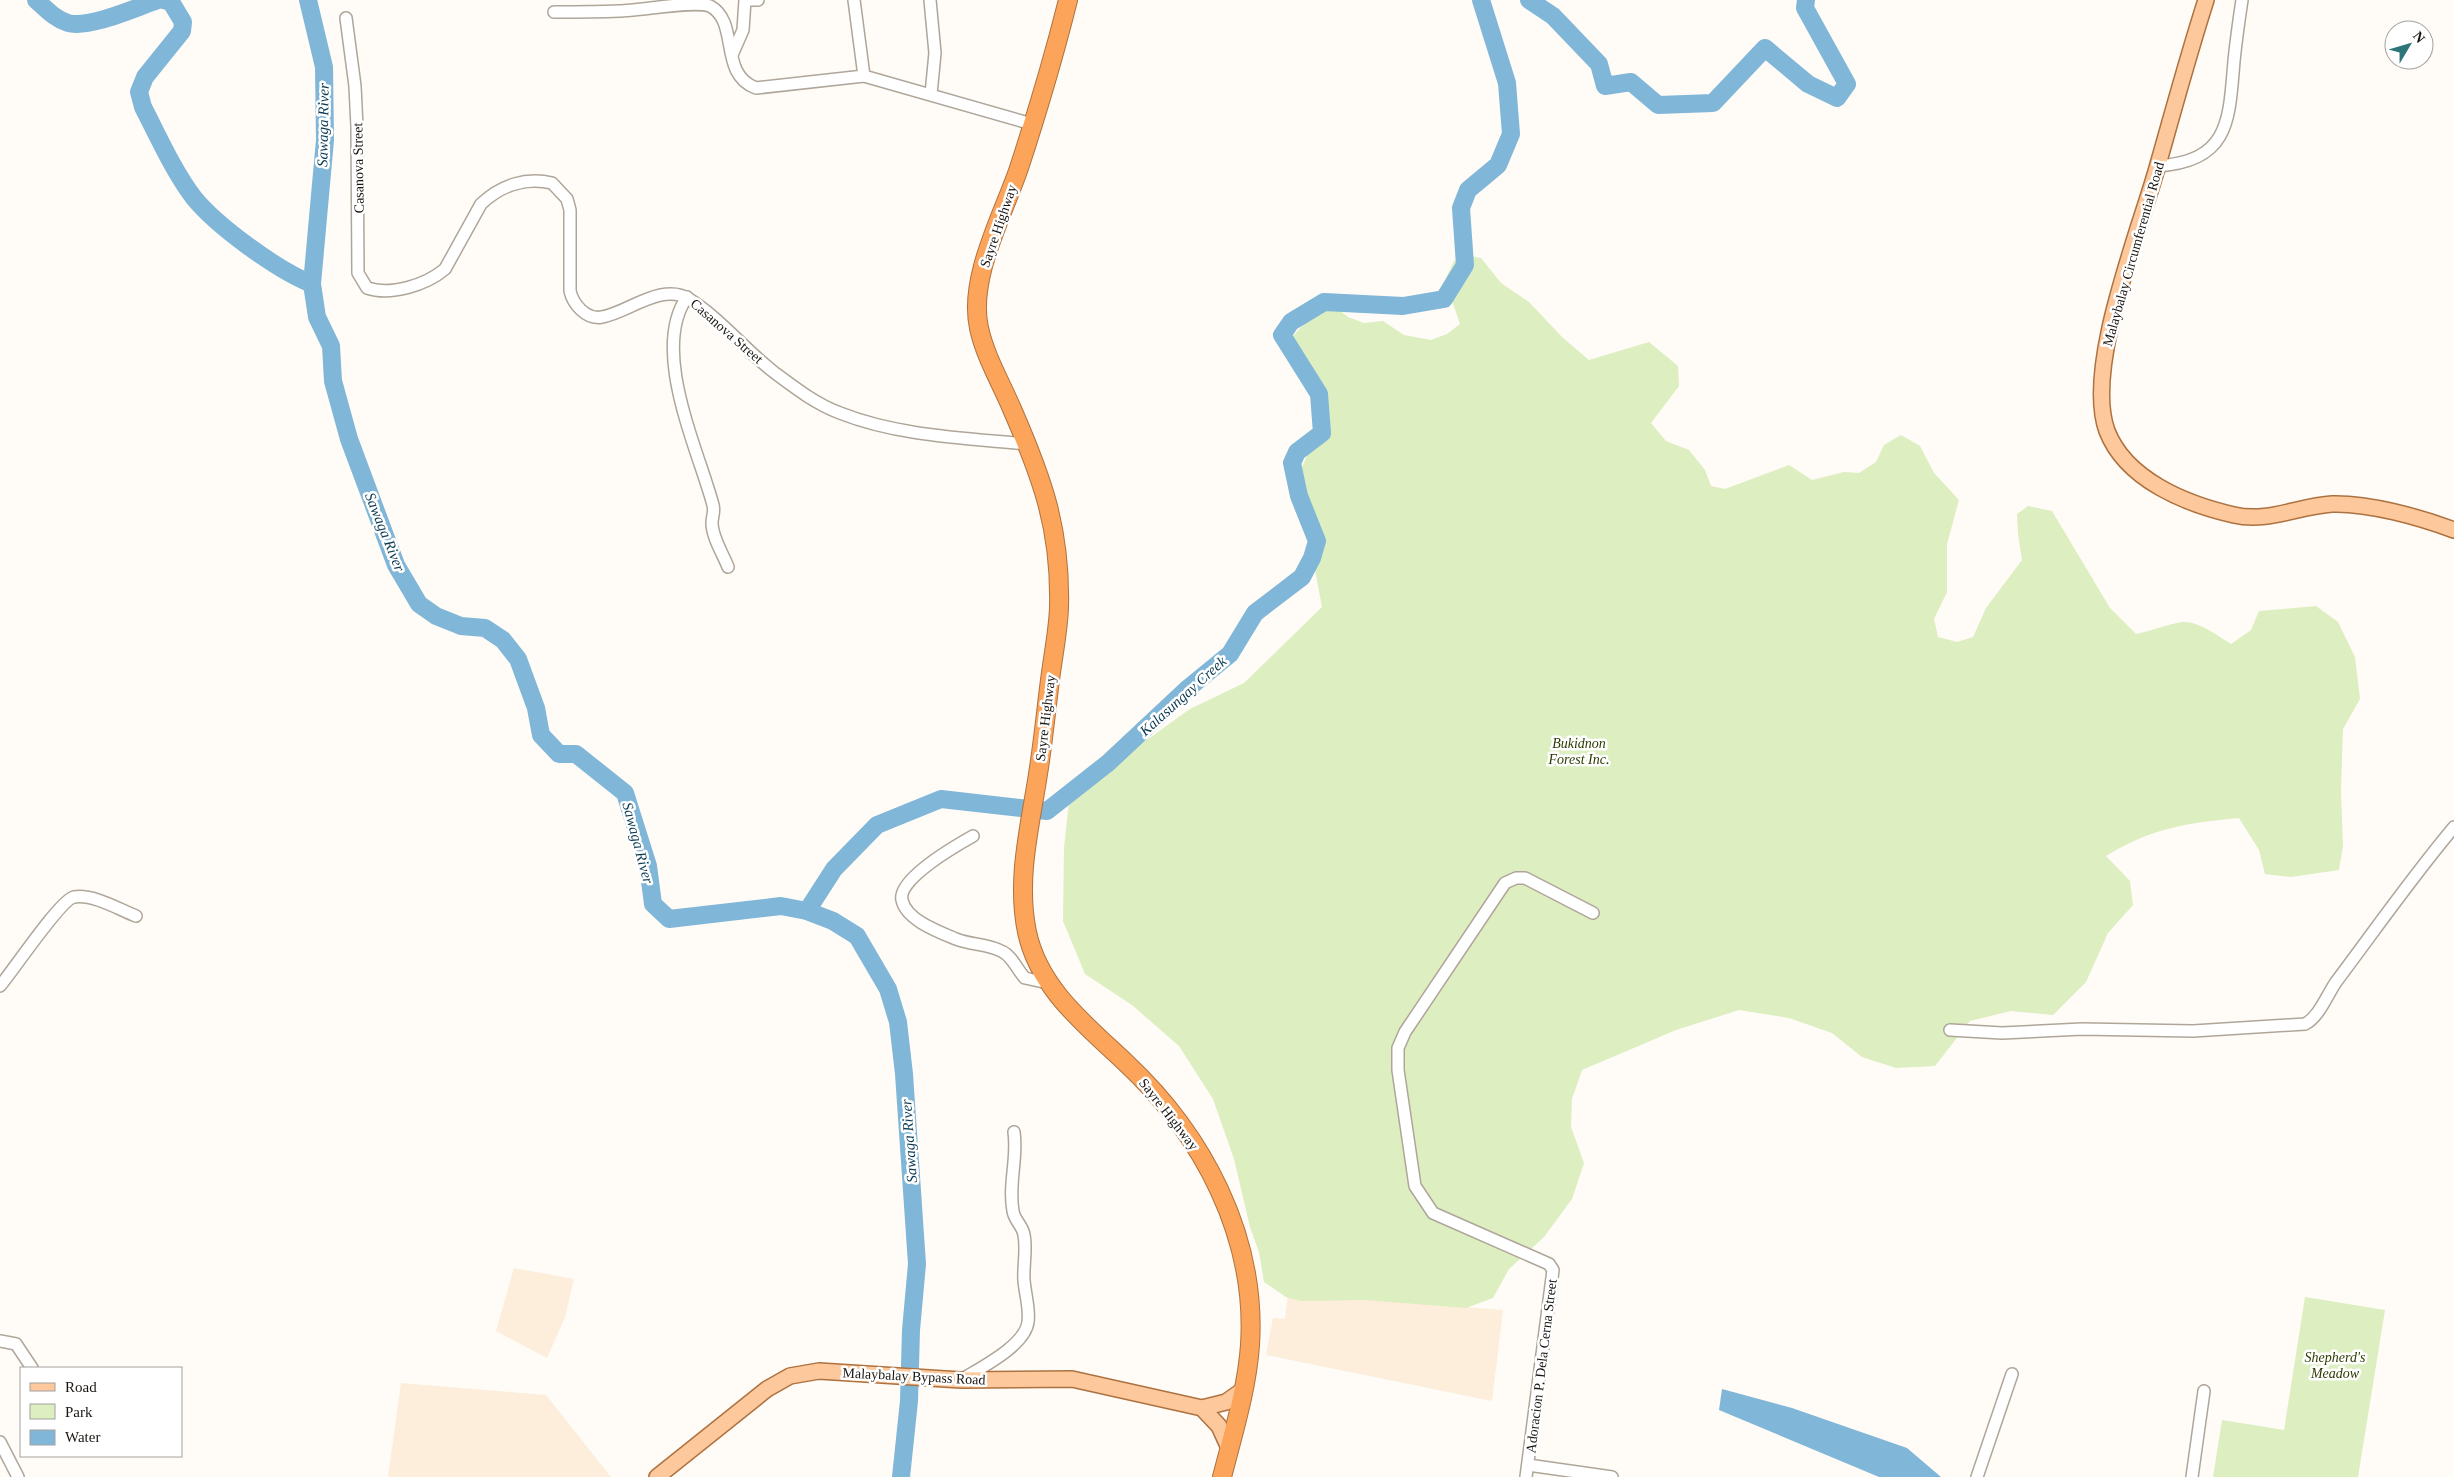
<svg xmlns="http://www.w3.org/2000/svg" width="2454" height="1477" font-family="'Times New Roman',serif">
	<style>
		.built { fill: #fceedb }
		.green { fill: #ddeec1 }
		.water { fill: #80b6d8 }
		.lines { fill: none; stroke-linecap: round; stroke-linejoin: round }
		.river { stroke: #80b6d8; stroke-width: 18 }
		.minor-casing { stroke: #afa69a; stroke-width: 14 }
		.major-casing { stroke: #ad7240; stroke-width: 18 }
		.highway-casing { stroke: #ad7240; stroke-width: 20 }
		.minor { stroke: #fff; stroke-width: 11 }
		.major { stroke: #fdc89b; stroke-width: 15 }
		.highway { stroke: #fca459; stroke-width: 18 }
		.labels { text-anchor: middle; stroke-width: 5; stroke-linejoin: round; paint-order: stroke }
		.street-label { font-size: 14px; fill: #191612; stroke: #fff }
		.park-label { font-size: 14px; font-style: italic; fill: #2c3c00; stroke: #fff }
		.water-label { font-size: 15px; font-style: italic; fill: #0c3a52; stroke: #fff }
	</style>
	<rect width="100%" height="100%" fill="#fffbf6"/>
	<g class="built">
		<path d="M514 1268 574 1279 565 1317 547 1358 496 1331Z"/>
		<path d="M1288 1293 1503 1310 1492 1401 1266 1355 1273 1318 1285 1319Z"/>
		<path d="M401 1383 546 1395 611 1477H388Z"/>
	</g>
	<g class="green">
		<path d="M1466 255 1481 258 1501 283 1529 302 1563 338 1589 360 1649 342 1678 366 1679 386 1651 423 1666 441 1689 450 1705 470 1711 486 1725 489 1789 465 1812 480 1844 472 1859 473 1876 462 1884 445 1901 435 1920 446 1934 473 1959 500 1947 544V592L1934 619 1938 637 1957 642 1973 637 1986 608 2022 560 2018 534 2017 514 2028 506 2052 511 2110 608 2136 634C2151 631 2162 626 2177 623 2195 618 2216 635 2231 644L2251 630 2259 611 2316 606 2338 622 2355 657 2360 699 2343 729 2341 792 2343 846 2339 870 2291 877 2265 874 2259 850 2239 818C2186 823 2152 828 2106 856L2130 881 2133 905 2108 933 2086 982 2053 1015 2011 1011 1970 1021 1935 1066 1896 1068 1862 1057 1832 1033 1789 1018 1739 1010 1676 1030 1582 1070 1572 1099 1571 1127 1584 1163 1572 1199 1544 1237 1509 1269 1493 1298 1466 1308 1365 1300 1302 1301 1286 1297 1264 1282 1259 1252 1250 1227 1234 1159 1213 1099 1179 1046 1132 1005 1085 974 1063 921 1064 848 1070 792 1108 763 1148 739 1190 709 1244 683 1322 607 1303 507 1301 470 1313 441V403L1299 370 1293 336 1314 313 1333 305 1348 317 1364 323 1383 321 1404 335 1431 340 1447 334 1460 324 1445 280 1454 261Z"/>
		<path d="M2305 1297 2385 1310 2358 1477H2213L2222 1420 2284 1430Z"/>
	</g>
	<path class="water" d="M1722 1389 1792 1408 1907 1448 1941 1477H1879L1719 1410Z"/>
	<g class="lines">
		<g class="river">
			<path d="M36 0C46 9 55 19 68 23 89 29 137 7 158 0"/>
			<path d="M164 0 171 2 183 22 182 31 145 77 139 92 143 107C158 136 174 172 194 198 218 227 277 270 312 284"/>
			<path d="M308 0 324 67 325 140 312 284 317 317 331 346 333 381 349 439 396 565 419 604 436 616 461 626 485 628 503 640 518 659 536 708 541 735 559 754H576L625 793 648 866 653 904 669 919 781 906 807 911 833 921 857 936 888 989 898 1022 904 1074 917 1264 911 1330 909 1401 901 1477"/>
			<path d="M1529 0 1553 16 1599 64 1605 86 1631 82 1658 105 1713 103 1765 48 1808 84 1837 98 1847 84 1805 8 1806 0"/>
			<path d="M807 911 834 869 877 825 941 799 1047 811 1108 763 1186 690 1230 654 1255 613 1302 577 1312 558 1317 541 1299 496 1292 463 1297 452 1322 433 1319 394 1282 335 1291 322 1324 302 1403 306 1444 299 1465 265 1461 208 1468 190 1498 165 1511 134 1507 83 1481 0"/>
		</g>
		<defs>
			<g id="minor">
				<path d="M746 0H758"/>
				<path d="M854 0 864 76 1032 124"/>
				<path d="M930 0 935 53 931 94"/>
				<path d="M554 12C575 12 597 12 619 11 640 11 693 0 710 6 740 22 718 74 756 88L864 76"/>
				<path d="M346 18 355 86 357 127 358 273 367 288C391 296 426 285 445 269L481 204C501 185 526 177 552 183L567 199 570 210V291C573 304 586 320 602 317 627 313 662 282 689 299 721 319 745 350 775 373 795 388 816 404 840 413 898 436 965 438 1027 444"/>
				<path d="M732 55 743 30 745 0"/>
				<path d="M2158 166C2230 161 2229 120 2234 61 2236 41 2239 20 2242 0"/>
				<path d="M687 297C650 350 698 449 713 505 715 512 712 516 712 523 712 537 723 554 728 567"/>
				<path d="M973 836C957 845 897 879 902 900 906 920 939 932 956 939 971 945 989 944 1003 952 1013 957 1017 970 1025 978L1048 983"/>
				<path d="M0 986C13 971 60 900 74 897 94 894 118 909 136 916"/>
				<path d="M1950 1030 2002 1033 2082 1029 2193 1031 2305 1024C2319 1017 2327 995 2336 982 2375 930 2412 877 2454 827"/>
				<path d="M0 1341 16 1344 32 1368"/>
				<path d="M961 1380C980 1368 1025 1346 1028 1322 1030 1309 1025 1294 1024 1280 1023 1266 1027 1249 1024 1235 1023 1226 1014 1220 1013 1211 1008 1184 1018 1158 1014 1132"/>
				<path d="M0 1442 18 1477"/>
				<path d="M1528 1465 1612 1477"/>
				<path d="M1526 1477 1553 1270 1549 1264 1433 1213 1415 1186 1398 1070V1048L1405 1032 1505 883 1516 878H1525L1593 913"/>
				<path d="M1977 1477 2012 1374"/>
				<path d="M2192 1477 2204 1391"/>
			</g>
			<g id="major">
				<path d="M2206 0C2188 56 2173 112 2157 168 2139 232 2084 369 2107 431 2126 480 2186 504 2234 515 2267 523 2299 506 2332 504 2369 503 2419 517 2454 530"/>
				<path d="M1202 1408 1219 1426 1229 1448"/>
				<path d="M657 1477 767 1389 790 1376 819 1371 961 1380 1072 1379 1202 1408 1226 1402 1243 1390"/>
			</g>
			<path id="highway" d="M1068 0C1054 56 1037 113 1019 168 1003 215 968 278 979 328 985 356 1001 383 1012 409 1043 480 1061 530 1059 608 1058 632 1053 656 1050 680 1046 711 1043 743 1038 774 1030 827 1016 879 1027 932 1039 989 1086 1025 1126 1063 1203 1135 1257 1237 1250 1345 1247 1389 1233 1434 1222 1477"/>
		</defs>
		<use href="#minor" class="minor-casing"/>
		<use href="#major" class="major-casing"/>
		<use href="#highway" class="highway-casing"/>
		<use href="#minor" class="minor"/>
		<use href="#major" class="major"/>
		<use href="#highway" class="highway"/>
	</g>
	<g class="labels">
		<g class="street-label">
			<text transform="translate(358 168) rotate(-91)" y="5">Casanova Street</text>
			<text transform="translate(998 226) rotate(-71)" y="5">Sayre Highway</text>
			<text transform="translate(2133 254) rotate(-74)" y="5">Malaybalay Circumferential Road</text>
			<text transform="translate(727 331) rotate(41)" y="5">Casanova Street</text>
			<text transform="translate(1045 718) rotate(-83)" y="5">Sayre Highway</text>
			<text transform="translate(1169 1114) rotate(52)" y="5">Sayre Highway</text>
			<text transform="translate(1541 1366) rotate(-83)" y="5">Adoracion P. Dela Cerna Street</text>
			<text transform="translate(914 1376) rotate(3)" y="5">Malaybalay Bypass Road</text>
		</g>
		<g class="park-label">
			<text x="1579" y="748">Bukidnon<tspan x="1579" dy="16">Forest Inc.</tspan></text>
			<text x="2335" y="1362">Shepherd's<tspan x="2335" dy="16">Meadow</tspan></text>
		</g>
		<g class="water-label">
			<text transform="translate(323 125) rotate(-89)" y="5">Sawaga River</text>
			<text transform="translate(385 532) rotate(68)" y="5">Sawaga River</text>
			<text transform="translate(1183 696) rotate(-42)" y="5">Kalasungay Creek</text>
			<text transform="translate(638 843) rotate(75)" y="5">Sawaga River</text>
			<text transform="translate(909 1141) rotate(-94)" y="5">Sawaga River</text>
		</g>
	</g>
	<rect x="20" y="1367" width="162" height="90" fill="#ffffff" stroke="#a3a2a0"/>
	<rect x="30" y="1383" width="25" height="8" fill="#fdc89b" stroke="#a3a2a0"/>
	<text x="65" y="1392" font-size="15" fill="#191612">Road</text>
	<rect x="30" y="1404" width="25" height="15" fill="#ddeec1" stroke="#a3a2a0"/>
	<text x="65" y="1417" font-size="15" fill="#191612">Park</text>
	<rect x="30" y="1430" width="25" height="15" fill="#80b6d8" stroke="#a3a2a0"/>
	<text x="65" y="1442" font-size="15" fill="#191612">Water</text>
	<g transform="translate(2409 45) rotate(52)"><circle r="24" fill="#ffffff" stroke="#a3a2a0"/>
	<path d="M0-4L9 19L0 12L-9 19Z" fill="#2c767a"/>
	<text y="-8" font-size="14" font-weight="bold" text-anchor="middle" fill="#191612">N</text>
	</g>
</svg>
